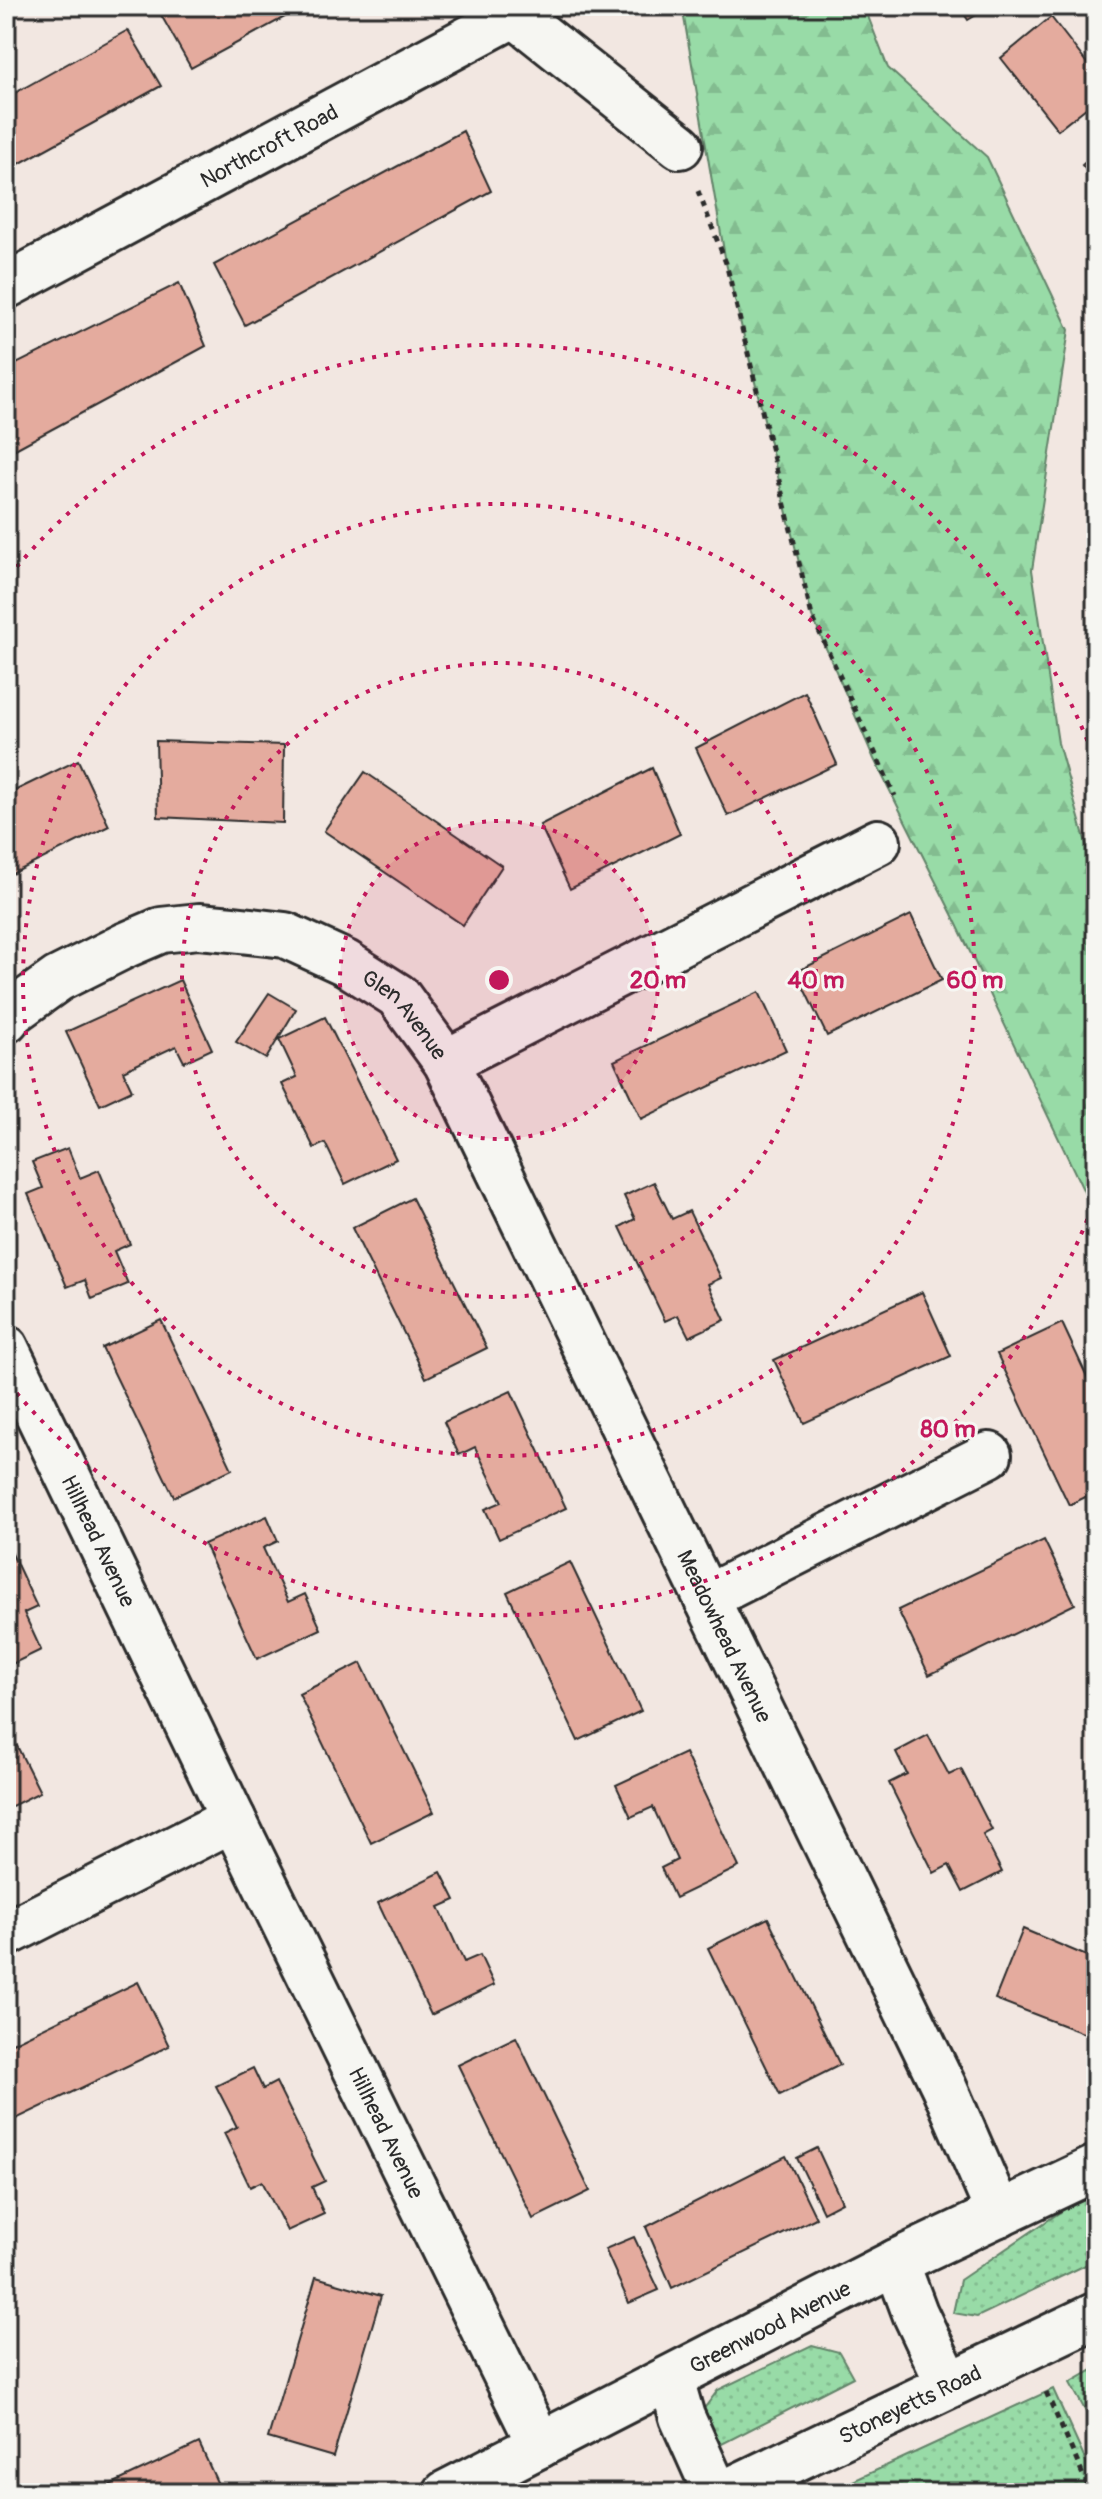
<svg xmlns="http://www.w3.org/2000/svg" width="1102" height="2499" font-family="Pangolin,sans-serif">
	<style>
		.grass { fill: url(#grass-dots); stroke: #628369; stroke-width: 2 }
		.forest { fill: url(#forest-firs); stroke: #628369; stroke-width: 2 }
		.building { fill: #e4ab9e; stroke: #2b2b2b; stroke-width: 2 }
		.lines { fill: none; stroke-linecap: round; stroke-linejoin: round }
		.street-casing { stroke: #2b2b2b; stroke-width: 50 }
		.secondary-casing { stroke: #2b2b2b; stroke-width: 50 }
		.path { stroke: #2b2b2b; stroke-width: 5; stroke-dasharray: 6 6; stroke-linecap: butt }
		.street { stroke: #f6f6f2; stroke-width: 44 }
		.secondary { stroke: #f6f6f2; stroke-width: 44 }
		.ring { fill: none; stroke: #c2185b; stroke-width: 4; stroke-dasharray: 4 8 }
		.labels { text-anchor: middle; stroke-width: 6; stroke-linejoin: round; paint-order: stroke }
		.street-label { font-size: 22px; fill: #2b2b2b; stroke: #f6f6f2 }
		.centre { fill: #c2185b; stroke: #f6f6f2; stroke-width: 4 }
		.ring-label { font-size: 24px; text-anchor: middle; font-weight: bold; fill: #c2185b; stroke: #f6f6f2; stroke-width: 6; stroke-linejoin: round; paint-order: stroke }
	</style>
	<defs>
		<pattern id="grass-dots" width="8" height="8" patternUnits="userSpaceOnUse" patternTransform="scale(2)"><rect width="8" height="8" fill="#98dba7"/><path d="M2 2h.1M6 6h.1" fill="none" stroke="#83bc90" stroke-width="1.8" stroke-linecap="round"/></pattern>
		<pattern id="forest-firs" width="22" height="20" patternUnits="userSpaceOnUse" patternTransform="scale(2)"><rect width="22" height="20" fill="#98dba7"/><path d="M5 1l3.5 6h-7zM16 11l3.5 6h-7z" fill="#83bc90"/></pattern>
	</defs>
	<rect width="100%" height="100%" fill="#f2e7e1"/>
	<filter id="ink" filterUnits="userSpaceOnUse"><feTurbulence type="fractalNoise" baseFrequency=".0125" numOctaves="2"/><feDisplacementMap in="SourceGraphic" scale="16" xChannelSelector="R" yChannelSelector="G"/><feConvolveMatrix kernelMatrix="1 2 1 2 8 2 1 2 1" color-interpolation-filters="sRGB"/></filter>
	<g filter="url(#ink)">
		<g class="grass">
			<path d="M1096 2193V2260L977 2317 953 2313 960 2280 1075 2202Z"/>
			<path d="M812 2345 839 2352 853 2377 716 2447 694 2422 718 2390Z"/>
			<path d="M1096 2368V2430L1070 2383Z"/>
			<path d="M1053 2389 1096 2484V2493H1024L1004 2486 989 2493H827Z"/>
		</g>
		<path class="forest" d="M682 6H864L888 68 987 157 1069 330 1032 570 1058 743 1096 879V1217L952 914 874 759 812 616 726 263Z"/>
		<g class="building">
			<path d="M177 6H305L191 68 161 15Z"/>
			<path d="M959 6H991L968 20Z"/>
			<path d="M1051 17 1096 75V100L1058 130 1001 58Z"/>
			<path d="M128 30 161 86 6 171V98Z"/>
			<path d="M463 131 491 191 245 325 214 265Z"/>
			<path d="M1096 153V182L1082 165Z"/>
			<path d="M179 283 206 346 6 454V369Z"/>
			<path d="M805 692 837 764 728 816 696 748Z"/>
			<path d="M156 741 284 745 283 823 158 817Z"/>
			<path d="M78 760 109 826 6 877V795Z"/>
			<path d="M652 768 680 834 570 889 540 825Z"/>
			<path d="M365 772 502 866 463 925 324 831Z"/>
			<path d="M911 915 942 980 827 1036 796 972Z"/>
			<path d="M180 980 212 1049 184 1062 176 1046 123 1071 132 1090 100 1105 66 1032Z"/>
			<path d="M759 992 786 1050 641 1119 614 1061Z"/>
			<path d="M269 993 296 1009 266 1059 236 1042Z"/>
			<path d="M325 1017 396 1159 345 1184 325 1143 314 1148 282 1084 297 1077 279 1039Z"/>
			<path d="M68 1148 80 1178 99 1170 130 1244 114 1251 128 1284 92 1299 85 1280 67 1287 28 1194 43 1188 32 1162Z"/>
			<path d="M654 1182 672 1219 689 1211 721 1278 708 1284 725 1320 689 1337 678 1315 665 1321 620 1227 635 1219 624 1196Z"/>
			<path d="M412 1198 487 1348 426 1378 352 1228Z"/>
			<path d="M922 1292 951 1356 804 1423 774 1360Z"/>
			<path d="M161 1320 232 1469 174 1497 102 1348Z"/>
			<path d="M1062 1323 1096 1396V1492L1069 1505 997 1354Z"/>
			<path d="M511 1391 566 1508 499 1539 485 1509 502 1502 475 1447 459 1455 444 1422Z"/>
			<path d="M267 1516 278 1541 263 1548 288 1602 305 1594 321 1629 257 1659 204 1544Z"/>
			<path d="M1044 1540 1075 1604 929 1675 898 1610Z"/>
			<path d="M6 1541 37 1607 24 1613 41 1650 6 1667Z"/>
			<path d="M570 1562 641 1711 578 1741 507 1592Z"/>
			<path d="M361 1663 434 1812 371 1843 299 1694Z"/>
			<path d="M9 1730 40 1792 6 1809V1731Z"/>
			<path d="M928 1735 949 1775 961 1769 992 1830 983 1835 1002 1872 963 1892 949 1865 934 1873 889 1783 907 1774 896 1752Z"/>
			<path d="M685 1753 739 1867 675 1898 661 1868 677 1860 653 1807 631 1817 616 1785Z"/>
			<path d="M441 1872 455 1900 439 1907 464 1962 480 1955 494 1985 431 2015 378 1903Z"/>
			<path d="M768 1918 840 2065 780 2095 708 1948Z"/>
			<path d="M1023 1929 1096 1960V2038L995 1999Z"/>
			<path d="M138 1982 169 2046 16 2119 6 2099V2046Z"/>
			<path d="M516 2037 590 2191 533 2219 458 2065Z"/>
			<path d="M253 2068 263 2089 276 2082 325 2181 312 2187 324 2214 287 2231 262 2181 250 2187 224 2133 237 2127 216 2086Z"/>
			<path d="M817 2148 842 2202 823 2212 797 2158Z"/>
			<path d="M786 2156 816 2218 672 2288 646 2227Z"/>
			<path d="M634 2237 659 2290 629 2303 605 2249Z"/>
			<path d="M316 2277 381 2296 333 2457 268 2438Z"/>
			<path d="M199 2443 222 2493H93Z"/>
		</g>
		<g class="lines">
			<defs>
				<g id="street">
					<path d="M515 15 680 146"/>
					<path id="s1" d="M6 286 530 6"/>
					<path id="s2" d="M6 1020 12 1012 58 979 126 945 161 930 199 926 232 929 285 935 346 963 398 996 446 1062 944 2087 999 2214"/>
					<path d="M446 1062 878 842"/>
					<path id="s3" d="M6 1348 233 1819 540 2445"/>
					<path d="M706 1598 989 1455"/>
					<path d="M6 1934 233 1819"/>
					<path d="M896 2262 915 2313 949 2385"/>
					<path d="M671 2379 682 2417 716 2493"/>
					<path id="s4" d="M446 2493 896 2262 1096 2168"/>
				</g>
				<g id="secondary">
					<path id="s5" d="M724 2493 1096 2315"/>
				</g>
			</defs>
			<use href="#street" class="street-casing"/>
			<use href="#secondary" class="secondary-casing"/>
			<g class="path">
				<path d="M698 191 726 263 812 616 895 796"/>
				<path d="M1046 2392 1091 2493"/>
			</g>
			<use href="#street" class="street"/>
			<use href="#secondary" class="secondary"/>
		</g>
	</g>
	<circle cx="499" cy="980" r="159" fill="#c2185b" fill-opacity=".12"/>
	<g class="ring">
		<circle cx="499" cy="980" r="159"/>
		<circle cx="499" cy="980" r="317"/>
		<circle cx="499" cy="980" r="476"/>
		<path d="M1096 1197A635 635 0 0 1 9 1384M9 576A635 635 0 0 1 1096 763"/>
	</g>
	<g class="labels">
		<g class="street-label">
			<text dy="8" stroke="none"><textPath href="#s1" startOffset="298">Northcroft Road</textPath></text>
			<text dy="8" stroke="none"><textPath href="#s2" startOffset="452">Glen Avenue</textPath></text>
			<text dy="8" stroke="none"><textPath href="#s3" startOffset="214">Hillhead Avenue</textPath></text>
			<text dy="8" stroke="none"><textPath href="#s2" startOffset="1154">Meadowhead Avenue</textPath></text>
			<text dy="8" stroke="none"><textPath href="#s3" startOffset="872">Hillhead Avenue</textPath></text>
			<text dy="8" stroke="none"><textPath href="#s4" startOffset="364">Greenwood Avenue</textPath></text>
			<text dy="8" stroke="none"><textPath href="#s5" startOffset="206">Stoneyetts Road</textPath></text>
		</g>
	</g>
	<circle cx="499" cy="980" r="12" class="centre"/>
	<g class="ring-label">
		<text x="658" y="988">20 m</text>
		<text x="816" y="988">40 m</text>
		<text x="975" y="988">60 m</text>
		<text x="948" y="1437">80 m</text>
	</g>
	<rect width="1102" height="2499" fill="none" stroke="#f6f6f2" stroke-width="32"/>
	<rect x="16" y="16" width="1070" height="2467" fill="none" stroke="#2b2b2b" stroke-width="3" filter="url(#ink)"/>
</svg>
